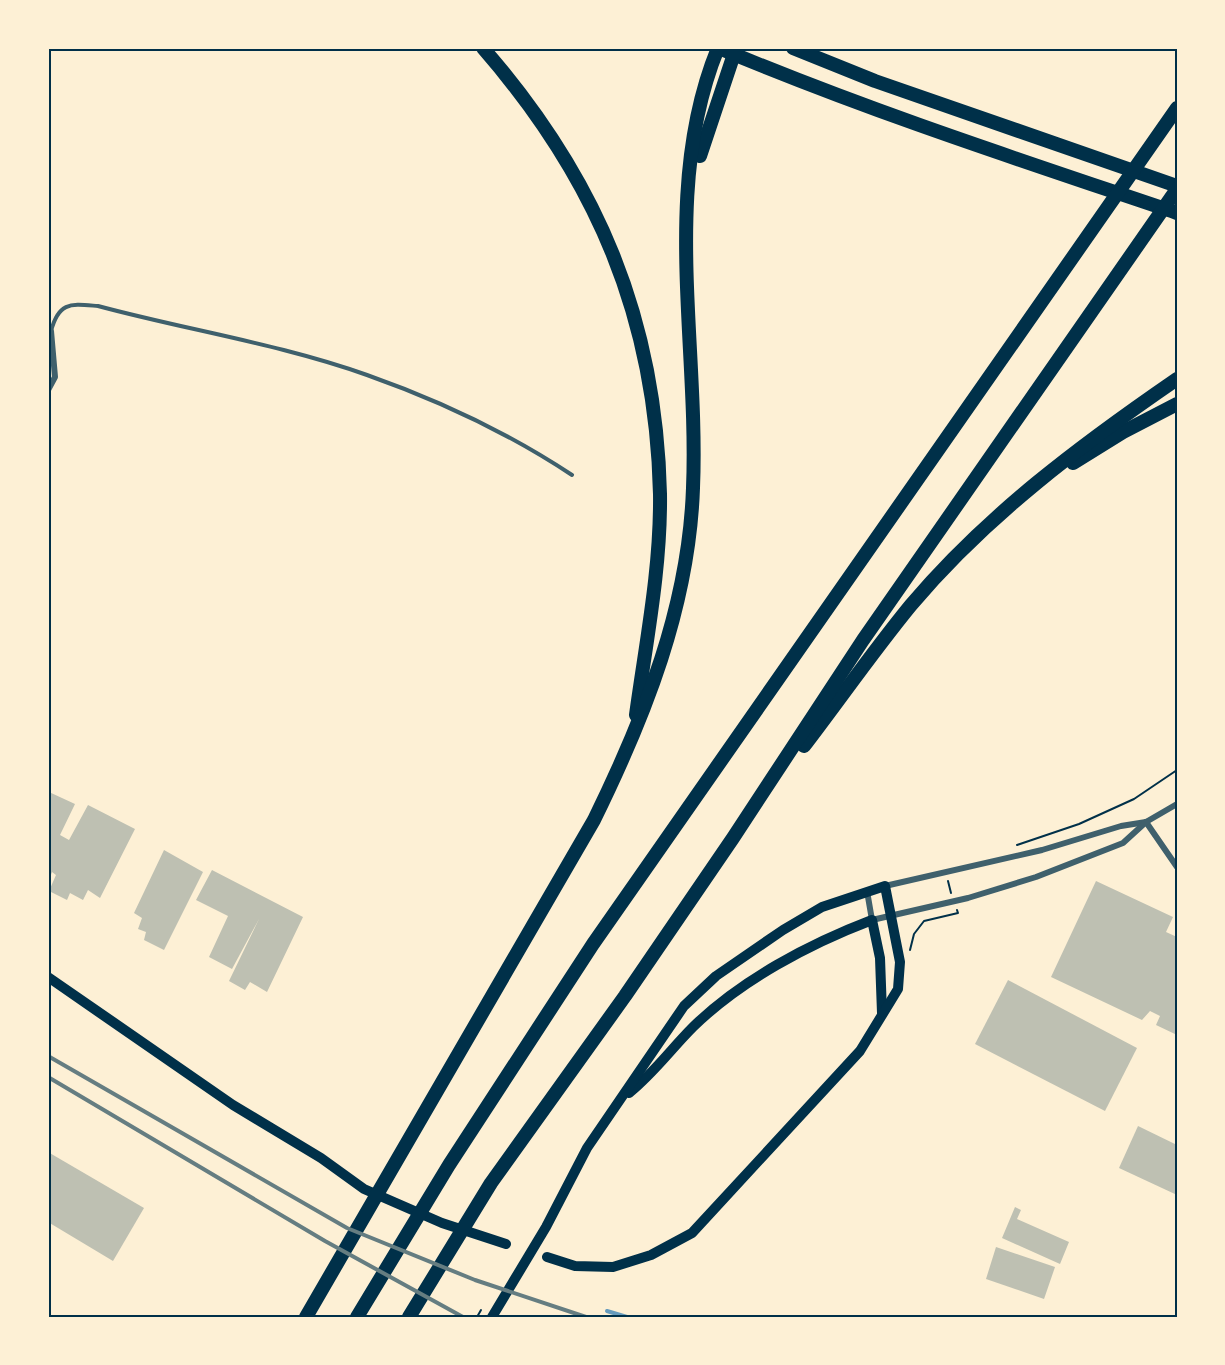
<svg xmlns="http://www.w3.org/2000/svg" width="1225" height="1365" font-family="Arial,sans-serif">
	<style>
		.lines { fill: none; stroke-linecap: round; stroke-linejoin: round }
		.stream { stroke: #669bbc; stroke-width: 4 }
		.building { fill: #bec0b2 }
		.path { stroke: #003049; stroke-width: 2 }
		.service { stroke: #3f606c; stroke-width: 4 }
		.minor { stroke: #3f606c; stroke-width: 6 }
		.secondary { stroke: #003049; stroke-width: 10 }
		.motorway { stroke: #003049; stroke-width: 14 }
		.rail { stroke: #657d81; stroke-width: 4 }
		.neatline { fill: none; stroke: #003049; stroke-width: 2 }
	</style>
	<rect width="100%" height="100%" fill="#fdf0d5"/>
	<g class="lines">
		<path class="stream" d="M607 1311 627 1317"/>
	</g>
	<g class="building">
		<path d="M49 792 75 804 60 835 69 840 88 805 135 829 100 898 88 890 83 900 70 893 67 900 49 891 56 875 52 872 48 883Z"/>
		<path d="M164 850 203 872 164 950 144 940 146 932 138 929 142 918 134 913Z"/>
		<path d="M212 870 303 917 267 992 250 982 245 990 229 981 259 919 232 969 209 957 228 916 196 900Z"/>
		<path d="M1096 881 1173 917 1166 932 1177 937V1035L1156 1025 1160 1016 1150 1011 1142 1020 1051 977Z"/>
		<path d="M1008 980 1137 1048 1105 1111 975 1044Z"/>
		<path d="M1138 1126 1177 1145V1195L1119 1168Z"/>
		<path d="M48 1152 144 1208 113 1261 48 1222Z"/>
		<path d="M1015 1207 1021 1210 1017 1219 1069 1242 1060 1264 1002 1238Z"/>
		<path d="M996 1247 1055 1267 1044 1299 986 1279Z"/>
	</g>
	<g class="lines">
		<g class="path">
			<path d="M1017 845 1079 824 1134 799 1177 770"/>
			<path d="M948 881 951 893"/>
			<path d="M910 950 914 934 924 921 958 913 957 910"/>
			<path d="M477 1317 481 1310"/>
		</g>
		<path class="service" d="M51 331C59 301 71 304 98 306 187 330 280 344 367 375 438 400 510 434 572 475"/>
		<g class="minor">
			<path d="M48 330 51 331 55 377 48 390"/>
			<path d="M1146 822 1177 867"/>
			<path d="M885 886 1042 850 1121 826 1146 822"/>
			<path d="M867 891 872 920 968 898 1036 877 1123 843 1146 822 1177 804"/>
		</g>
		<g class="secondary">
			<path d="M48 977 233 1105 321 1158 364 1189 442 1223 506 1244"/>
			<path d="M629 1093C653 1074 671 1049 693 1027 741 980 809 944 872 920L880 958 882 1013"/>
			<path d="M492 1317 546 1227 587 1148 684 1006 716 976 783 930 822 907 885 886 900 962 898 989 860 1051 692 1233 651 1255 613 1267 575 1266 547 1257"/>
		</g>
		<g class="motorway">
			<path d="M483 48C597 179 656 318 660 494 661 568 646 642 636 715"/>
			<path d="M719 48C869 111 1023 161 1177 213"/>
			<path d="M793 48 875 81 1177 186"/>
			<path d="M700 156 736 48"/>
			<path d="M1073 463 1123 432 1177 404"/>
			<path d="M804 746C840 699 874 650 911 605 987 515 1081 445 1177 379"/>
			<path d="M306 1317 594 820C645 716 689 606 693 488 699 344 661 187 718 48"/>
			<path d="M357 1317 449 1165 593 944 1177 108"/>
			<path d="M409 1317 491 1183 625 996 733 838 863 640 1177 189"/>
		</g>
		<g class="rail">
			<path d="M48 1056 347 1228 475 1280 586 1317"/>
			<path d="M48 1077 325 1241 463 1317"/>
		</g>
	</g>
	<rect width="1225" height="1365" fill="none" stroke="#fdf0d5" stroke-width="99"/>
	<rect x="50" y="50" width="1126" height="1266" class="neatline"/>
</svg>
